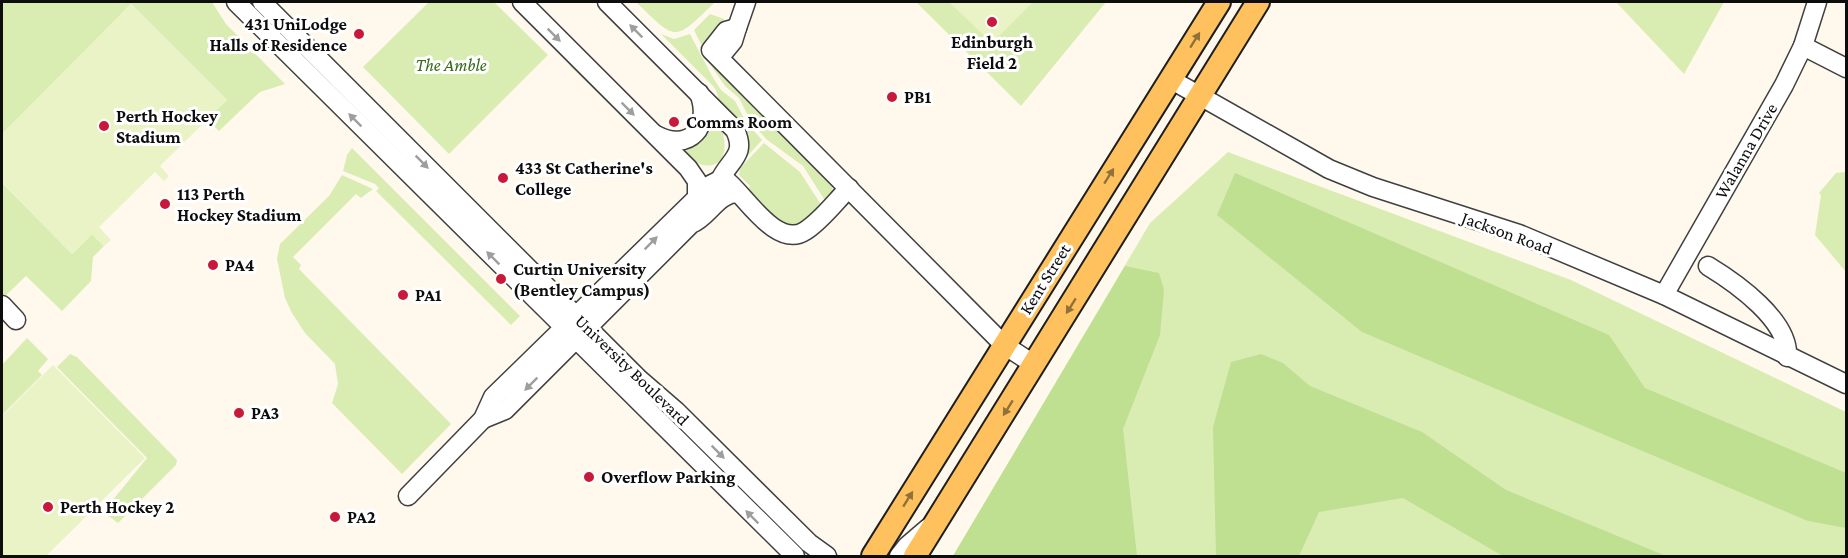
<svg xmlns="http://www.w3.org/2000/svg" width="1848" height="558" font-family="'Crimson Pro',serif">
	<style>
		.green { fill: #d9edb3 }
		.forest { fill: #bfdf91 }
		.pitch { fill: #eaf3c5 }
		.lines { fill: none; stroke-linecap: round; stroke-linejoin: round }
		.minor-casing { stroke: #404040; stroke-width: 21 }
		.major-casing { stroke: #1e1e1e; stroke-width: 26 }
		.minor { stroke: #fff; stroke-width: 18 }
		.major { stroke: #ffc15d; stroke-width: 22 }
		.oneway { fill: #9e9e9e }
		.oneway2 { fill: #927039 }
		.poi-dot { fill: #c9193a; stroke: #fff; stroke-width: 2 }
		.labels { text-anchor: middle; stroke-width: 6; stroke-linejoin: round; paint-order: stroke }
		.poi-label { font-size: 18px; font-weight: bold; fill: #0d0d0d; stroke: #fff; text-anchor: start }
		.park-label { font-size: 18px; font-style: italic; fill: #346a18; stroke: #fff }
		.street-label { font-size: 18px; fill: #0d0d0d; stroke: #fff }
	</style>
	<rect width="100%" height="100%" fill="#fff9ed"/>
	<g class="green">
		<path d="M2 2H212L226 24 285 84 260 92 219 131 207 119 227 100 131 4 2 134Z"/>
		<path d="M429 2H494L548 55 449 154 363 67Z"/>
		<path d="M636 2H715C674 42 677 42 636 2Z"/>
		<path d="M916 2H1106L1021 106Z"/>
		<path d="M1616 2H1724L1684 74Z"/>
		<path d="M710 14 724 19 715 67 831 184 833 191 828 199H824L803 166 766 139 750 120 739 98 725 86 712 67 694 30Z"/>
		<path d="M661 34 674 39 690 34 712 76 721 90 735 101 746 122 762 140 736 169V177L744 186 742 187 732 172C736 155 759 152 742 129L746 126 726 107 723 110C717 103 720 94 713 86Z"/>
		<path d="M565 54 684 177 570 66Z"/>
		<path d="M716 119C731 141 728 177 694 162 688 159 683 154 678 151 697 146 709 138 716 119Z"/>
		<path d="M764 143 800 172 820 203V207L801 224 786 225 774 218 775 215 769 214 748 190 750 186 739 175 740 168Z"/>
		<path d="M352 148 520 316 511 325 376 191 379 188 375 184 343 171 347 155Z"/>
		<path d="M1228 152 1571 280 1846 412V556H953L1150 223Z"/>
		<path d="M1846 172V272L1815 235 1821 195 1819 193 1836 173Z"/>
		<path d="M342 175 373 189 361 198 356 194 293 257 301 265 299 269 451 424 402 474 332 403 338 384 335 364 305 333 292 313 285 298 277 259 280 244 329 196Z"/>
		<path d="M2 183 72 254 92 234 104 246 93 257 91 281 62 311 26 276 2 299Z"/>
		<path d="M27 338 48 359 38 371 42 375 2 415V365Z"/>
		<path d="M70 354 77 357 177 460 176 465 118 523 103 512 147 458 57 367Z"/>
	</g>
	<g class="forest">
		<path d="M1235 173 1609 335 1645 388 1846 473V528L1808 521 1362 332 1217 215Z"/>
		<path d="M1125 266 1159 273 1164 290 1160 335 1123 429 1137 556H953Z"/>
		<path d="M1261 354 1283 363 1310 386 1422 432 1506 490 1666 556H1503L1403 498 1319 512 1299 556H1216L1213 427 1231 362Z"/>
	</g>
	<g class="pitch">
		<path d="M949 2H1033L992 43Z"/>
		<path d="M131 4 227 100 160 166 169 176 164 181 155 172 99 227 111 240 104 246 92 234 72 254 2 183V134Z"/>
		<path d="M53 365 145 458 46 556H2V416Z"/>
	</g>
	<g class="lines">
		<defs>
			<g id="minor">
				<path d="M236 2 795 556"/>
				<path d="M262 2 639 379 676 411 809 543 827 556"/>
				<path d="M522 2 688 168 697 181V203"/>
				<path d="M607 2 735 130C747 155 730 159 720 180"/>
				<path d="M737 28 746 2"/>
				<path d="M1803 46 1846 68"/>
				<path d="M719 58 733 41 737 28 726 31 711 50 1004 345 1035 365"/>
				<path d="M1170 79 1329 169 1373 187 1519 234 1664 295 1846 384"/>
				<path d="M656 135C690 153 712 126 699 93"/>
				<path d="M1708 266C1736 283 1790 321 1787 357"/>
				<path d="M1664 295 1784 85 1803 46 1817 2"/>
				<path d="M2 305 16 320"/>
				<path d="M483 419 505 410 691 224C709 217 717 193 738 193"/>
				<path d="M408 496 483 419 493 397 710 185 720 180 728 182C746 197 777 249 805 231 821 221 835 202 849 188"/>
				<path d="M899 556 907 546 928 528"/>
			</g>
			<g id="major">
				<path d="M873 556 1219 2"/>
				<path d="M915 556 1258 2"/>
			</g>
		</defs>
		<use href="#minor" class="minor-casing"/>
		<use href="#major" class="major-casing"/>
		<use href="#minor" class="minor"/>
		<use href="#major" class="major"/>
	</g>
	<defs><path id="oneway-solid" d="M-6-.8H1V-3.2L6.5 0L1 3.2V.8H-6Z" transform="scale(1.5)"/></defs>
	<g class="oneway">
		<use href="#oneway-solid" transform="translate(636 31) rotate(-135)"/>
		<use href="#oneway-solid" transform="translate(554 35) rotate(45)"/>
		<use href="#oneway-solid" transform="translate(628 109) rotate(45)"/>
		<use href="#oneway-solid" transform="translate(355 120) rotate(-135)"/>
		<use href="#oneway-solid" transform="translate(422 162) rotate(45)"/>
		<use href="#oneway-solid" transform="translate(651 243) rotate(-45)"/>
		<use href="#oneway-solid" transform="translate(493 258) rotate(-135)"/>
		<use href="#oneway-solid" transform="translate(531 384) rotate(135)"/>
		<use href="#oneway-solid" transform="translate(718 452) rotate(45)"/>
		<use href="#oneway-solid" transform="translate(752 517) rotate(-135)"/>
	</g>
	<g class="oneway2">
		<use href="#oneway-solid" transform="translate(1195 40) rotate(-58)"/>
		<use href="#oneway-solid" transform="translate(1109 176) rotate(-58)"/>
		<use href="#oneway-solid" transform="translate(1071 306) rotate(122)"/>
		<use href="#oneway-solid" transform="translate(1008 408) rotate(122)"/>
		<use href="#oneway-solid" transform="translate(908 499) rotate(-58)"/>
	</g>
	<g class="poi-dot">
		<circle cx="992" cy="22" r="6"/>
		<circle cx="359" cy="34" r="6"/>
		<circle cx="892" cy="97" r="6"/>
		<circle cx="674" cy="122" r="6"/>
		<circle cx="104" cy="126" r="6"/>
		<circle cx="503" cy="178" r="6"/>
		<circle cx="165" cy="204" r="6"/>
		<circle cx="213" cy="265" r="6"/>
		<circle cx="501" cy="279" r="6"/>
		<circle cx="403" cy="295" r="6"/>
		<circle cx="239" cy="413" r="6"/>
		<circle cx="589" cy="477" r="6"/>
		<circle cx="48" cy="507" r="6"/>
		<circle cx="335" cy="517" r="6"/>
	</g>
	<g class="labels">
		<g class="poi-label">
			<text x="347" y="30" text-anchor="end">431 UniLodge<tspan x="347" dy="21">Halls of Residence</tspan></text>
			<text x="992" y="48" text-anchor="middle">Edinburgh<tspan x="992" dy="21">Field 2</tspan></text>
			<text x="904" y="103">PB1</text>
			<text x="116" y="122">Perth Hockey<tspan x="116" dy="21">Stadium</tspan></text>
			<text x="686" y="128">Comms Room</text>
			<text x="515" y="174">433 St Catherine's<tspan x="515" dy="21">College</tspan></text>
			<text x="177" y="200">113 Perth<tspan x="177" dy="21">Hockey Stadium</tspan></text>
			<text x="225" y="271">PA4</text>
			<text x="513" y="275">Curtin University<tspan x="513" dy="21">(Bentley Campus)</tspan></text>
			<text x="415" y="301">PA1</text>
			<text x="251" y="419">PA3</text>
			<text x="601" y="483">Overflow Parking</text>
			<text x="60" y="513">Perth Hockey 2</text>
			<text x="347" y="523">PA2</text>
		</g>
		<g class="park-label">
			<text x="451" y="71">The Amble</text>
		</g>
		<g class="street-label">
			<text transform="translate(1746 151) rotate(-60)" y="6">Walanna Drive</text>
			<text transform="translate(1507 233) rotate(20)" y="6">Jackson Road</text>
			<text transform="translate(1045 279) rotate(-58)" y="6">Kent Street</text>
			<text transform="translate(632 370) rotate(44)" y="6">University Boulevard</text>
		</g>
	</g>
	<rect width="1848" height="558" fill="none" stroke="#0d0d0d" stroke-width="6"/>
</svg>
